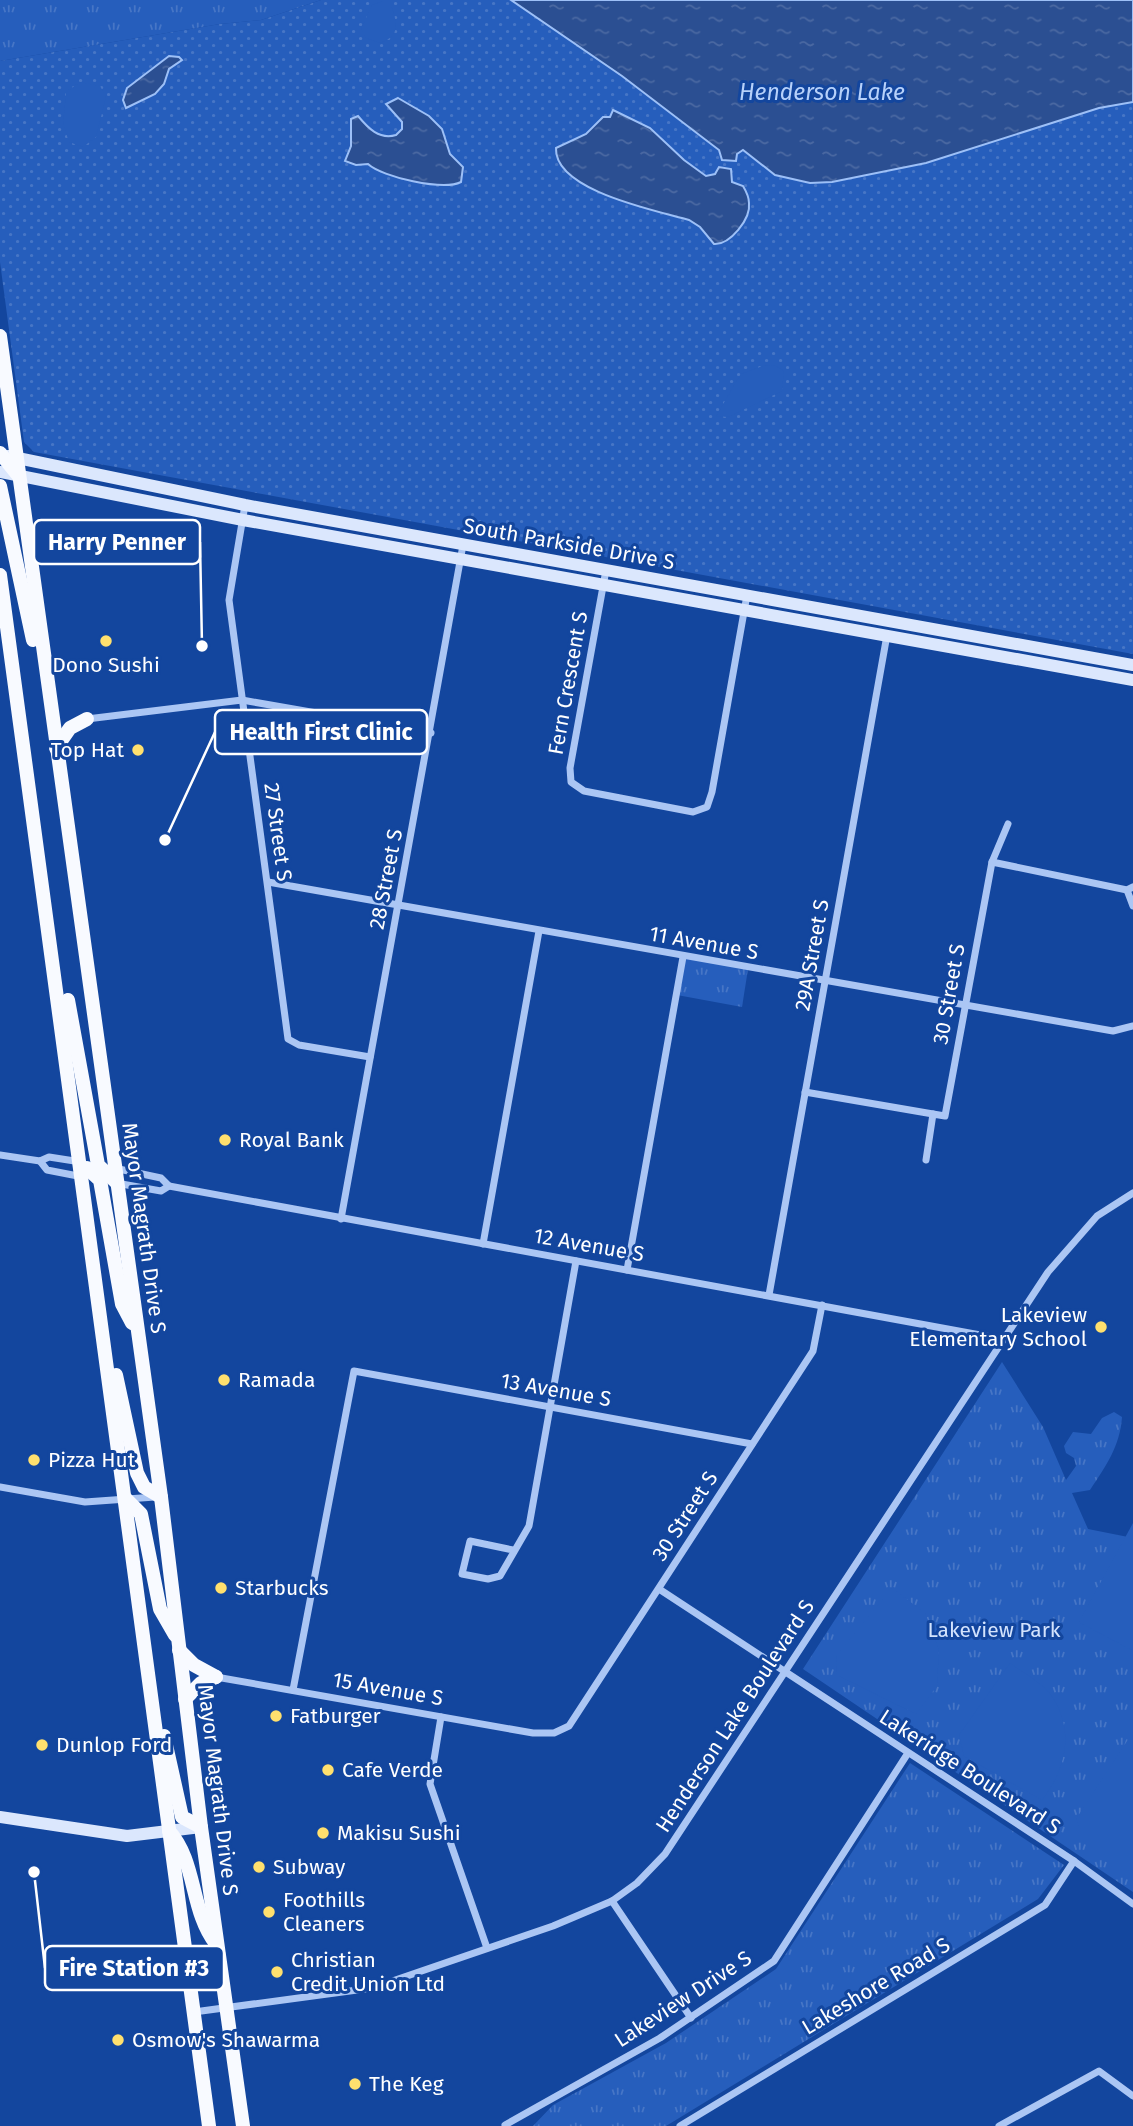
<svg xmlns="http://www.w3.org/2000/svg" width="1133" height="2126" font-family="'Fira Sans',sans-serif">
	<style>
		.grass { fill: url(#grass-dots) }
		.park { fill: url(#park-tufts) }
		.pitch { fill: #265ebc }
		.water { fill: url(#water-ripples); stroke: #9dc0f7; stroke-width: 2 }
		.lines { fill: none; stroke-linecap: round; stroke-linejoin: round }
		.street { stroke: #abc6f4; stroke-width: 7 }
		.secondary { stroke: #dbe7fd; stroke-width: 12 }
		.primary { stroke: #f8faff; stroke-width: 14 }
		.poi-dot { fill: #ffe06e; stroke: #13469e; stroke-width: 2.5 }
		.labels { text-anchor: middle; stroke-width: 6; stroke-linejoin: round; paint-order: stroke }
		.street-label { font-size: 21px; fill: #fff; stroke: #13469e }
		.poi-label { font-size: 21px; fill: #fff; stroke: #13469e; text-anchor: start }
		.park-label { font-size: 21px; fill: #d3e3fd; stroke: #13469e }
		.water-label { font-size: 23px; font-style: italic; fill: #b7d1fa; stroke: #13469e }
		.leader { fill: none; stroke: #fff; stroke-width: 2.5 }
		.callout-dot { fill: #fff; stroke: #13469e; stroke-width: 2.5 }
		.callout { fill: #13469e; stroke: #fff; stroke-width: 2.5 }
		.callout-label { font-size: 23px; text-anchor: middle; font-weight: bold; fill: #fff }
	</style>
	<defs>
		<pattern id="grass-dots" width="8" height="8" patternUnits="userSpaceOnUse" patternTransform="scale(1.75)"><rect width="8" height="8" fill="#265ebc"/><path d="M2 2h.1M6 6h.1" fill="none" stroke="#4776c6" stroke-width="1.8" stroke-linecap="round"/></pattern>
		<pattern id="park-tufts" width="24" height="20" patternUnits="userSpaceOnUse" patternTransform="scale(1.75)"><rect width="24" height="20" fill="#265ebc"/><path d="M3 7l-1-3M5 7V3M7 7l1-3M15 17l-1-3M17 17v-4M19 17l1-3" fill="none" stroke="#4776c6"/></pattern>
		<pattern id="water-ripples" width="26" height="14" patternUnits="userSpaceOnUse" patternTransform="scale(1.75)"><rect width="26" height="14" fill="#2b4f92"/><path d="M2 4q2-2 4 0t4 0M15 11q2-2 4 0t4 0" fill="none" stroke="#4b69a2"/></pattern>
	</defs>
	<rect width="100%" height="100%" fill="#13469e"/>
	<path class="grass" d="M321 0H511L622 76 719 150 737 154 743 149 775 175 810 183 926 163 1099 108 1133 102V654L34 452 24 442 0 262V61L220 24 261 20Z"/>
	<g class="park">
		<path d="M0 0H321L261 20 220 24 0 61Z"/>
		<path d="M683 957 748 969 742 1007 677 995Z"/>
		<path d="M1002 1362 1043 1427 1066 1480 1076 1466 1074 1458 1066 1453 1064 1446 1073 1432 1091 1434 1102 1418 1114 1412 1122 1417C1120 1446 1106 1466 1090 1490L1072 1493 1088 1529 1133 1538V1892L803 1669Z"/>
		<path d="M910 1763 1064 1865 1038 1899 666 2126H533L553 2105 666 2043 776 1969Z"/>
	</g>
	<g class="pitch">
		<path d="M383 1 391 5C397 22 401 36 380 43L366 38 361 29 372 5Z"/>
		<path d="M80 82 100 86 106 97 96 137 83 147 69 142 63 124 66 92Z"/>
		<path d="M765 365 776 366 784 371 782 391 728 417 716 416 741 374Z"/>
		<path d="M1133 1523V1651L1079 1622Z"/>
		<path d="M892 1588 925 1613 939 1650 937 1686 916 1714 837 1675 836 1656Z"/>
		<path d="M1010 1663C1025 1674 1043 1683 1053 1698 1075 1732 1065 1771 1042 1800L964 1756 959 1735Z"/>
		<path d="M1133 1732V1864L1079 1828 1076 1819Z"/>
	</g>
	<g class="water">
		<path d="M511 0H1133V102L1099 108 926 163 832 182 810 183 775 175 743 150 737 154 736 161 722 160 719 150 622 76Z"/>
		<path d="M169 56 179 57 182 60 169 69 164 84 155 94 126 108 123 100 127 88Z"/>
		<path d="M398 98 429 116 442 129 450 154 463 167 461 182C443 191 382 177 368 164L356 165 345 161 351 146V119L358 116C368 128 379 140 396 135L402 129V122L386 104Z"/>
		<path d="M613 110 650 128 684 160 706 176 715 174 719 167 731 169 732 182 743 186C746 191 749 197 749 203 751 219 730 245 714 244L700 227 689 220C658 211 554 191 556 148L586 134 603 117H610Z"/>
	</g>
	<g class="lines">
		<g class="street">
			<path d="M245 505 229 600 288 1039 299 1045 370 1057"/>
			<path d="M606 570 570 768 571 782 584 791 693 812 707 807 712 792 747 595"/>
			<path d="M87 719 242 700 431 733"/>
			<path d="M992 862 1127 890 1133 887"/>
			<path d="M268 882 1113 1031 1133 1026"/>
			<path d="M1127 890 1133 906"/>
			<path d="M805 1092 933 1114"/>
			<path d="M0 1155 40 1161 49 1157 81 1162"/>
			<path d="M926 1160 933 1114 945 1116 992 862 1008 824"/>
			<path d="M40 1161 47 1170 83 1177"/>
			<path d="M114 1168 161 1178 169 1186 1002 1339"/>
			<path d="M116 1183 161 1191 169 1186"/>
			<path d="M341 1219 463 545"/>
			<path d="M483 1244 539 931"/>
			<path d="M627 1270 683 957"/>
			<path d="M769 1295 887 635"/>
			<path d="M0 1487 85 1502 155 1497"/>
			<path d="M513 1550 470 1541 462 1574 488 1579 500 1576 529 1526 576 1261"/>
			<path d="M659 1589 1074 1861 1133 1904"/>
			<path d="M216 1677 533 1733H554L569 1726 813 1351 822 1305"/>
			<path d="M293 1690 354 1371 752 1444"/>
			<path d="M441 1717 430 1784 487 1948"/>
			<path d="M612 1901 691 2018"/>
			<path d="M194 2012 372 1988 553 1926 612 1901 637 1883 665 1854 1048 1272 1097 1216 1133 1193"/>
			<path d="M505 2125 660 2038 774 1961 908 1753"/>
			<path d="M680 2126 1045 1905 1074 1861"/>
			<path d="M999 2126 1099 2071 1133 2096"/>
		</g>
		<g class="secondary">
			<path d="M8 456 245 505 1133 665"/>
			<path d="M0 472 243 520 1133 680"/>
			<path d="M0 1817 127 1836 201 1827"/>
		</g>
		<g class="primary">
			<path d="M0 336 161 1497 201 1827 243 2126"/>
			<path d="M0 453 18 475"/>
			<path d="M0 486 33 640"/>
			<path d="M0 575 209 2126"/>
			<path d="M56 748 70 728 87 719"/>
			<path d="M68 1000 98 1165 117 1183"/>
			<path d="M87 1168 100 1180 122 1304 132 1323"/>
			<path d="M116 1375 137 1473 144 1487 161 1497"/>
			<path d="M126 1499 141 1514 160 1609 175 1635"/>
			<path d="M179 1650 194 1665 216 1677"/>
			<path d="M185 1699 201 1683 216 1677"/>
			<path d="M164 1736 182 1817 201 1827"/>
			<path d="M169 1831C197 1862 190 1911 216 1944"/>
		</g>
	</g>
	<g class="poi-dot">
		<circle cx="106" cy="641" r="7"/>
		<circle cx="138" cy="750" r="7"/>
		<circle cx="225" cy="1140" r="7"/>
		<circle cx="1101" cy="1327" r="7"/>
		<circle cx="224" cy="1380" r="7"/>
		<circle cx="34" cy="1460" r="7"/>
		<circle cx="221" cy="1588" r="7"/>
		<circle cx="276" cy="1716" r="7"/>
		<circle cx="42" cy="1745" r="7"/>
		<circle cx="328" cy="1770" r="7"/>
		<circle cx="323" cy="1833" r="7"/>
		<circle cx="259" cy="1867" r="7"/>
		<circle cx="269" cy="1912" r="7"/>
		<circle cx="277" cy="1972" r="7"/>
		<circle cx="118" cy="2040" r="7"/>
		<circle cx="355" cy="2084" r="7"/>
	</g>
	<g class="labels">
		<g class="street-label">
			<text transform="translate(569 544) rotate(10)" y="7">South Parkside Drive S</text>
			<text transform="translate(568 683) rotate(-80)" y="7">Fern Crescent S</text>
			<text transform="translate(278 832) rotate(82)" y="7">27 Street S</text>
			<text transform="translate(386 879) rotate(-79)" y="7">28 Street S</text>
			<text transform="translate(704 943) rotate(10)" y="7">11 Avenue S</text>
			<text transform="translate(812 955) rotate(-80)" y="7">29A Street S</text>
			<text transform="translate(949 994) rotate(-80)" y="7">30 Street S</text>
			<text transform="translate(144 1228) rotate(82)" y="7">Mayor Magrath Drive S</text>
			<text transform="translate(589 1245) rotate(10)" y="7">12 Avenue S</text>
			<text transform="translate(556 1390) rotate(10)" y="7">13 Avenue S</text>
			<text transform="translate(685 1516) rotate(-57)" y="7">30 Street S</text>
			<text transform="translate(388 1689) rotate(10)" y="7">15 Avenue S</text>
			<text transform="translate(735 1716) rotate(-57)" y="7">Henderson Lake Boulevard S</text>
			<text transform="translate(970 1772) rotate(33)" y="7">Lakeridge Boulevard S</text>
			<text transform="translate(218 1790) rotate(83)" y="7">Mayor Magrath Drive S</text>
			<text transform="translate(876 1986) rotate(-31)" y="7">Lakeshore Road S</text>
			<text transform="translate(683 1999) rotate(-33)" y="7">Lakeview Drive S</text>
		</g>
		<g class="poi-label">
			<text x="106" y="672" text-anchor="middle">Dono Sushi</text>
			<text x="124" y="757" text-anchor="end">Top Hat</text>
			<text x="239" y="1147">Royal Bank</text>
			<text x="1087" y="1322" text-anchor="end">Lakeview<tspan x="1087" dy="24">Elementary School</tspan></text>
			<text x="238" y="1387">Ramada</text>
			<text x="48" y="1467">Pizza Hut</text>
			<text x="235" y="1595">Starbucks</text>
			<text x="290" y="1723">Fatburger</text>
			<text x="56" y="1752">Dunlop Ford</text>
			<text x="342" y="1777">Cafe Verde</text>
			<text x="337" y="1840">Makisu Sushi</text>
			<text x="273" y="1874">Subway</text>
			<text x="283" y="1907">Foothills<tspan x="283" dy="24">Cleaners</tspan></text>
			<text x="291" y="1967">Christian<tspan x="291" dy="24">Credit Union Ltd</tspan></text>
			<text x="132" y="2047">Osmow's Shawarma</text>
			<text x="369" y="2091">The Keg</text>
		</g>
		<g class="park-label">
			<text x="994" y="1637">Lakeview Park</text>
		</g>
		<g class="water-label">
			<text x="822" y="100">Henderson Lake</text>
		</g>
	</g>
	<path class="leader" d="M202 646L200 542M165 840L215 732M34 1872L45 1968"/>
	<g class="callout-dot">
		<circle cx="202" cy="646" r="7"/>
		<circle cx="165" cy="840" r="7"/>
		<circle cx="34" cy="1872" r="7"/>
	</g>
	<g class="callout">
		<rect x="34" y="520" width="166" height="44" rx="7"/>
		<rect x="215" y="710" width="212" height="44" rx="7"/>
		<rect x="45" y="1946" width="179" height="44" rx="7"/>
	</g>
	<g class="callout-label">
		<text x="117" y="550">Harry Penner</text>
		<text x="321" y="740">Health First Clinic</text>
		<text x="134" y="1976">Fire Station #3</text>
	</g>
</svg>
